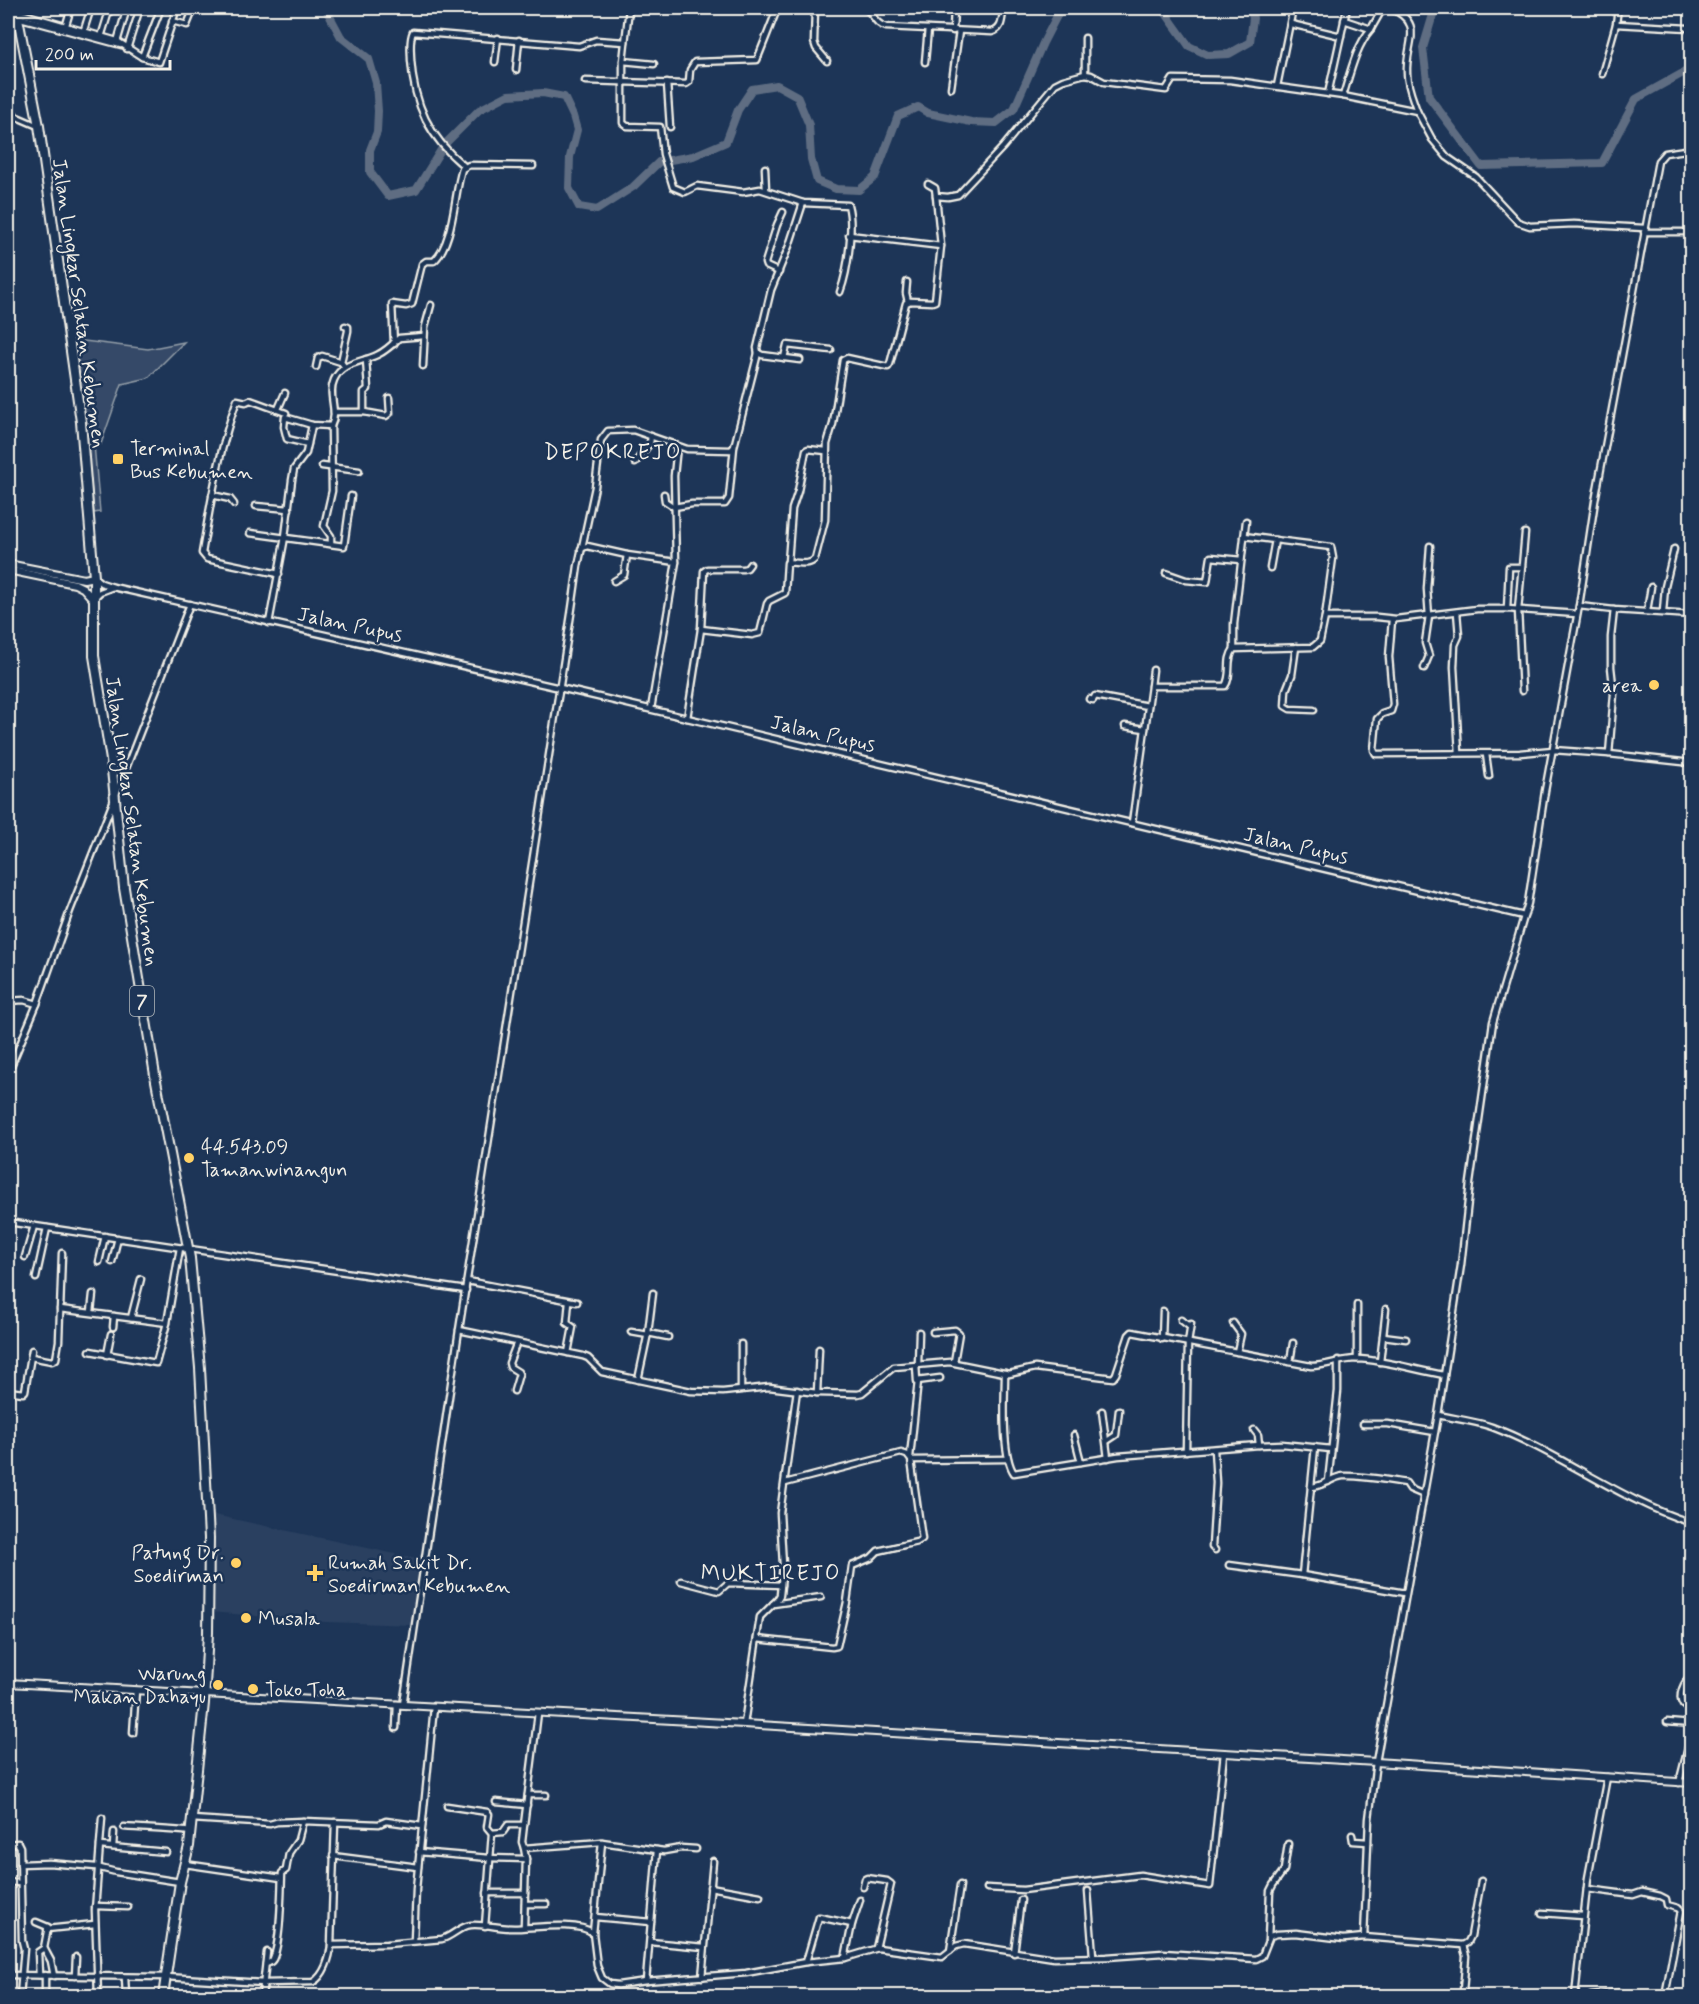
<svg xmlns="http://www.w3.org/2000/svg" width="1699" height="2004" font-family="Mynerve,sans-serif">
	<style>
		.built { fill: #2a4060 }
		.green { fill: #354a67; stroke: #949ea8; stroke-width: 1.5 }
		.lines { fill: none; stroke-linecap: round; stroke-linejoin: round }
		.river { stroke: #5e6d82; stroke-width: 8 }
		.street-casing { stroke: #f4f1e8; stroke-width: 9 }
		.secondary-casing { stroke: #f4f1e8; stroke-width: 10 }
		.highway-casing { stroke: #f4f1e8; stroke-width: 12 }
		.street { stroke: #1d3557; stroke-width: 4.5 }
		.secondary { stroke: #1d3557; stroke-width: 6 }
		.highway { stroke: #1d3557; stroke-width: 8 }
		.poi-dot { fill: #ffd166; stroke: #1d3557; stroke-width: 2 }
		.labels { text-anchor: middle; stroke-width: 5; stroke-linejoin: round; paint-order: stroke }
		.shield { fill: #1d3557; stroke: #b4b9bc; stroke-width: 1.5 }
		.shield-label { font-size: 18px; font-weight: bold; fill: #f4f1e8 }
		.street-label { font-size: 20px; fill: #f4f1e8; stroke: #1d3557 }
		.poi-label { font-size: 20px; fill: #f4f1e8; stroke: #1d3557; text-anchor: start }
		.quarter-label { font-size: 22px; letter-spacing: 1.5px; fill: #f4f1e8; stroke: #1d3557 }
	</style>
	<rect width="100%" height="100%" fill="#1d3557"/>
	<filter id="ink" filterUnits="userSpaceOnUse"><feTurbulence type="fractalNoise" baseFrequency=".0167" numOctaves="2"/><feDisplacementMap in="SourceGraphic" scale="12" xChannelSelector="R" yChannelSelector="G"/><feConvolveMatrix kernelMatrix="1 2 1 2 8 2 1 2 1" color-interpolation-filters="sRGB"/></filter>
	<g filter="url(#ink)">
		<path class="built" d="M210 1514 423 1560 412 1625 326 1622 210 1612Z"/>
		<g class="green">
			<path d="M68 339 148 349 184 342 148 378 122 384 101 444 77 403Z"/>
			<path d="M94 444 100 512 94 513 87 445Z"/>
		</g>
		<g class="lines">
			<g class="river">
				<path d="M327 8V11L341 37 369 59 376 83 378 111 377 132 370 150V172L388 196 416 190 444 145 479 110 508 95 543 93 564 97 573 116 577 130 570 157 569 188 579 207 597 210 633 187 659 162 693 156 726 142 738 110 752 89 777 85 797 96 809 125 811 159 817 181 836 189 859 190 875 177 898 116 918 107 928 113 971 122 996 123 1014 109 1043 43 1061 8"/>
				<path d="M1162 8 1189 46 1208 55 1229 54 1250 42 1253 18 1250 8"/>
				<path d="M1435 8 1423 48 1429 97 1481 166 1602 163 1636 99 1692 68"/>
			</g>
			<defs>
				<g id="street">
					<path d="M629 8 623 61V123L627 126 660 127 663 154 673 187 685 192 697 186 743 192 760 189 803 203 848 205C854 226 848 271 840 292"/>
					<path d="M815 8 814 42 816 48 827 61"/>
					<path d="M864 8C874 13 874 24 886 27L992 32C1004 29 1001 17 1004 8"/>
					<path d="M1389 8C1427 23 1405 44 1407 73 1407 86 1413 99 1417 111"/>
					<path d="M1483 10 1484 8"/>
					<path d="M17 12 117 41 142 57 159 62 177 8"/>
					<path d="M17 17 121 45"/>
					<path d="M1344 20 1371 29 1383 8"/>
					<path d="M172 21 187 25 194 8"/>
					<path d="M1291 24 1341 36"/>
					<path d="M1616 24 1688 28"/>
					<path d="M65 28 71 8"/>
					<path d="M953 31 954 8"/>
					<path d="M83 33 91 8"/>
					<path d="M101 37 110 8"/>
					<path d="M1085 38V74"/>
					<path d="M117 42 127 8"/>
					<path d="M127 49 140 8"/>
					<path d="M142 57 161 8"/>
					<path d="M623 61 654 64"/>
					<path d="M495 62 498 38"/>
					<path d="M925 62 928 29"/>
					<path d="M516 70 519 40"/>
					<path d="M1602 74 1616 24 1618 8"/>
					<path d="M585 81 686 84 689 82 690 70 695 62 757 60 776 12 785 9 812 8"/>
					<path d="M667 83 670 127"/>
					<path d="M1277 86 1293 8"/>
					<path d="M951 88 959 31"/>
					<path d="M1328 94 1347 8"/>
					<path d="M1343 96C1350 74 1356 46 1371 29"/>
					<path d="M8 113 38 126"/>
					<path d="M464 166C429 137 414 105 411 60 411 51 409 40 413 32L579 46 596 40 625 42"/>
					<path d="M765 168 766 190"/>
					<path d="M928 184 935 188 936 196 948 197 958 195 1003 147 1055 84 1063 80 1085 74 1091 75 1104 82 1166 90 1173 79 1230 80 1343 96 1417 111 1432 139 1447 157 1476 177 1518 222 1530 226 1574 224 1644 228"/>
					<path d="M1644 232H1692"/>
					<path d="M849 235 941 246"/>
					<path d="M779 272 766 266 765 263 777 225 783 212"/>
					<path d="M907 282 906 293 908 302"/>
					<path d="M394 344 392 304 406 306 412 304 422 264 426 261H434C454 243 454 194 462 169L469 165 533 166"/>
					<path d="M784 358 787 345 831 350"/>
					<path d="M800 360 762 355 758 353 757 348 771 290 789 246 803 203"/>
					<path d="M341 362 348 331V327L345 326"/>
					<path d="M423 366 425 327 431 305"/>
					<path d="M316 367 318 358 322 356 341 362 344 366"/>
					<path d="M278 409 285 393"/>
					<path d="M334 412H364L386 416 390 413 389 398"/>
					<path d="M364 412V392L368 389 366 359"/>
					<path d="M331 426 332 491 324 526 331 536V544"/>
					<path d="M308 444 287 439 284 427 285 417 312 425 331 426C339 412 327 395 334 380 342 362 360 363 377 355 386 351 392 345 399 338L424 336"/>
					<path d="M635 463 650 443 651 436"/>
					<path d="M322 466 359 471"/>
					<path d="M664 494 665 501 674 507 692 504H725L729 498 734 447"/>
					<path d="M212 495 230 499 234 504"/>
					<path d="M256 506 289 509"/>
					<path d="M250 533 344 546 351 496"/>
					<path d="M1244 536 1275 540 1270 568"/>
					<path d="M1275 540 1331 547 1333 558 1325 617"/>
					<path d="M581 549 587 546 627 555 676 562"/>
					<path d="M788 562 792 509 798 491 806 450 808 449 826 451"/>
					<path d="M1166 573 1186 580 1207 582 1211 557 1241 560"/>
					<path d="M279 574 207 559 202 553C211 502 219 449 237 400L246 402 250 400 286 413"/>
					<path d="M95 578 101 583 113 587 560 688 1524 916"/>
					<path d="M614 581 624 575 627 555"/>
					<path d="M95 597 100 592 113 587"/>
					<path d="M1579 606 1614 610 1692 615"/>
					<path d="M1507 609 1509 567H1522"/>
					<path d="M1647 611 1651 587"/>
					<path d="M1457 612 1459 636 1455 645 1454 667 1459 753"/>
					<path d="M1663 612 1665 587 1674 549"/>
					<path d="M1392 620 1389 657 1393 704 1391 711 1382 714 1377 719 1374 750 1376 754 1520 753 1553 750 1609 754 1692 763"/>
					<path d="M269 623 285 537 292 480 294 469 306 453 312 425"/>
					<path d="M701 629 752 635 760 633 767 604 769 601 785 593 787 563C796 561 808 567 815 559L825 520 827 444 833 424 843 360 847 358 888 367 890 364 906 303 910 301 932 302 935 301 941 246 936 196"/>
					<path d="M1296 647 1292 675 1286 690 1285 706 1290 709 1314 710"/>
					<path d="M1234 649V624L1246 521"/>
					<path d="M1424 668 1429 656 1425 643 1429 616 1427 589 1430 546"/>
					<path d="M1151 686 1153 670"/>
					<path d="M1522 691 1518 610 1525 533"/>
					<path d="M1089 699 1093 700 1095 696 1148 706"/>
					<path d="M651 709 676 562 674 476 677 447"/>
					<path d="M687 718 701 629 704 571 707 569H743L747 568 750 564"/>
					<path d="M1125 726 1145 729"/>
					<path d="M1486 754 1489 776"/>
					<path d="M1609 754 1614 694 1611 667V637L1614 610"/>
					<path d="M116 794 190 604"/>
					<path d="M1132 823 1151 686H1225C1233 675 1225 660 1234 649L1313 647 1320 641 1325 617H1377L1396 619 1477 609H1507L1577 614"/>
					<path d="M8 1001 24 1000 37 1004"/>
					<path d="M8 1073 37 1004 70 911 113 802"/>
					<path d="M8 1222 466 1290"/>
					<path d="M25 1257 34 1226"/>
					<path d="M99 1262 105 1236"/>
					<path d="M112 1262 118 1238"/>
					<path d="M36 1278 47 1228"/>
					<path d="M467 1281 577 1302"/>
					<path d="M60 1309 167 1323"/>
					<path d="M91 1312 93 1294"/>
					<path d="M131 1318 141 1279"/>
					<path d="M1181 1320 1190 1327"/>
					<path d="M1233 1323 1241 1334 1237 1352"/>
					<path d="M113 1327 114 1316"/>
					<path d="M459 1330 583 1356 588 1358 602 1372 691 1391 723 1392 769 1387 817 1393 858 1394 862 1393 894 1367 950 1362 1009 1374 1035 1368 1113 1378 1116 1374 1129 1335 1132 1332 1311 1366C1326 1366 1341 1359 1357 1359 1386 1360 1415 1370 1444 1375"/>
					<path d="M631 1332 648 1335"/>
					<path d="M933 1332 955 1330 959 1333 954 1362"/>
					<path d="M648 1333 668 1337"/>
					<path d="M1383 1336 1406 1339"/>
					<path d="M1162 1339 1163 1311"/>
					<path d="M741 1344V1389"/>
					<path d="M90 1351 156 1363 167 1323 180 1248"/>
					<path d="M568 1353 573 1327 567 1323 569 1301"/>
					<path d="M107 1355 111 1334"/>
					<path d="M31 1357 52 1361 56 1359 59 1341 62 1253"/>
					<path d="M1357 1359V1305"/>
					<path d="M1290 1362 1293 1343"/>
					<path d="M1380 1362 1386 1309"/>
					<path d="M918 1364 919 1332"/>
					<path d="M916 1365 917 1381 940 1378"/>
					<path d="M1005 1373C1005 1397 1001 1455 1014 1473L1118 1456 1259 1445 1282 1444 1331 1449"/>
					<path d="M638 1380 648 1333 653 1293"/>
					<path d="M8 1391 23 1393 25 1391 32 1350"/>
					<path d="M514 1391 519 1374 518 1372 510 1367 509 1363 517 1342"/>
					<path d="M817 1393 819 1349"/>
					<path d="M1102 1411 1108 1458"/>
					<path d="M1438 1415C1456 1419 1475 1421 1492 1427 1561 1453 1621 1501 1692 1523"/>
					<path d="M1363 1424H1388L1435 1432"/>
					<path d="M1254 1430 1258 1435 1259 1445"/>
					<path d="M1074 1435 1081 1462"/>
					<path d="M1107 1441 1116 1435 1119 1410"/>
					<path d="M1214 1449 1216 1483 1212 1547 1215 1550"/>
					<path d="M1186 1451 1188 1343 1191 1324"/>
					<path d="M910 1457 918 1381"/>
					<path d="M911 1460 1008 1459"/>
					<path d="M1328 1482 1338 1391V1360"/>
					<path d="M1311 1487C1325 1486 1332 1477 1343 1476 1364 1475 1385 1480 1406 1483L1410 1489 1424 1495"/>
					<path d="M1229 1565 1302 1575 1405 1593"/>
					<path d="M1302 1575 1315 1447"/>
					<path d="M681 1581 719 1591 728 1583 781 1585"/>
					<path d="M773 1604 821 1597"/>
					<path d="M757 1639 832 1647 837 1646 847 1602 852 1566 871 1558 878 1551 917 1542 922 1539 911 1460 907 1455 901 1453 785 1483"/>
					<path d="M1692 1676C1684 1681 1677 1696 1683 1705 1684 1706 1691 1711 1692 1712"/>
					<path d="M403 1705 459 1330 572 608 578 566 595 487 601 440 608 431 633 430 687 449 731 450 734 447 758 353"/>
					<path d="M1667 1722 1692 1724"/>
					<path d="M744 1724 760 1617 777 1600 780 1595 783 1565 780 1513 797 1390"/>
					<path d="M396 1728 397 1704"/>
					<path d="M133 1733 136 1690"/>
					<path d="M1679 1783 1692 1732"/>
					<path d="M528 1795H546"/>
					<path d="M496 1802 527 1805"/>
					<path d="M447 1806 487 1812 489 1814 487 1827 492 1833 485 1926"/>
					<path d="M192 1819 270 1824 277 1822 303 1821 379 1824 386 1821 422 1826"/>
					<path d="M524 1825 538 1713"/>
					<path d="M124 1827C146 1829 168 1829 191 1832"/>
					<path d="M492 1833 503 1832 508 1825H524L522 1842 524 1848"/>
					<path d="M1352 1835 1353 1841 1368 1842"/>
					<path d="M8 1844 18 1843 20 1847 22 1941 24 1949 20 1996"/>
					<path d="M100 1846 166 1852"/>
					<path d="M113 1847 114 1832"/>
					<path d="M419 1852 489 1858 526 1859"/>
					<path d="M333 1856 418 1867"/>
					<path d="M20 1864 49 1863 96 1867 116 1872 180 1882"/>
					<path d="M185 1864 281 1878"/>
					<path d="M8 1882 20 1883"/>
					<path d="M710 1887 760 1896"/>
					<path d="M863 1887 865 1879 867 1878 887 1881 891 1884 876 1948"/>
					<path d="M987 1888 1023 1890 1140 1875 1210 1886 1224 1753"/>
					<path d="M1587 1889 1633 1895 1642 1892 1660 1896 1666 1899 1667 1905 1678 1908 1681 1911 1665 1996"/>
					<path d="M1088 1891 1093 1956"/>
					<path d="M487 1893H525"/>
					<path d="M525 1904H546"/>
					<path d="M95 1906 128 1907"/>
					<path d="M1542 1913 1583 1916"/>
					<path d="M595 1917 651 1922 657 1850"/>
					<path d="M36 1922 48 1927 44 1948 51 1961 54 1976"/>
					<path d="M524 1926 526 1859 524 1848 602 1842 664 1851 681 1848 696 1849"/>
					<path d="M47 1929 95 1924"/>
					<path d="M593 1933 602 1842"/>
					<path d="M1364 1937 1369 1819 1376 1762 1438 1415 1461 1265 1470 1183 1493 1022 1528 903 1545 791 1579 606 1595 501 1658 161 1665 153 1692 149"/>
					<path d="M1268 1939 1270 1891 1273 1885 1284 1870 1288 1844"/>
					<path d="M414 1941 416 1889 434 1707"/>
					<path d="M650 1942 704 1947"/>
					<path d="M331 1945 335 1822"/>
					<path d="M1463 1945 1468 1942 1471 1936 1481 1881"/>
					<path d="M950 1951 960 1885"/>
					<path d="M1014 1953 1021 1900"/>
					<path d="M845 1958 852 1924 860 1900"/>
					<path d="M806 1962 819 1917 852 1924"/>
					<path d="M266 1964C270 1962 271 1963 273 1959 281 1942 281 1893 282 1873L286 1870 289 1853 298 1840 303 1821"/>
					<path d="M8 1975 166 1977 264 1983 313 1982C324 1976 330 1958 331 1945L387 1944 442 1939C453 1936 460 1926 471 1925 485 1924 500 1928 514 1928 533 1928 578 1921 593 1933L597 1966 602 1978 610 1984 618 1985 646 1981 746 1973 806 1962 845 1958 878 1948 942 1957 956 1946 964 1944 1054 1958 1107 1957 1163 1953 1256 1959 1262 1956 1270 1936 1277 1934 1296 1933 1344 1939 1364 1937 1463 1945 1466 1956 1463 1991 1467 1995 1484 1996"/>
					<path d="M39 1975 38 1952 44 1948"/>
					<path d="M75 1976 76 1957"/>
					<path d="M125 1977 126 1996"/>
					<path d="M702 1977 713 1861"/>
					<path d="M646 1981 651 1922"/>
					<path d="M45 1996V1975"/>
					<path d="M98 1996 95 1910 102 1818"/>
					<path d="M262 1996 267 1952"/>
					<path d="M1575 1996 1588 1878 1607 1777"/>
					<path d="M1591 1996 1619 1993 1637 1996"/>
				</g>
				<g id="secondary">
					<path d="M8 564 84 579 94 577"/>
					<path d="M8 570 75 584 83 588 93 599"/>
					<path d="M8 1683 744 1724 1376 1762 1692 1783"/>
				</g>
				<path id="highway" d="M16 8 39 126 81 422 94 577V656L111 760 124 888 156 1081 190 1258 200 1368 209 1538 208 1633 204 1703 189 1846 180 1882 163 1996"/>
			</defs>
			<use href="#street" class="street-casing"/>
			<use href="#secondary" class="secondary-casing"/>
			<use href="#highway" class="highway-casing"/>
			<use href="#street" class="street"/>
			<use href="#secondary" class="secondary"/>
			<use href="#highway" class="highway"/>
		</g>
	</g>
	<g class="poi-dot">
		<rect x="112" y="453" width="12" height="12" rx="3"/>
		<circle cx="1654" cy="685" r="6"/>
		<circle cx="189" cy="1158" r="6"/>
		<circle cx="236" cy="1563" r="6"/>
		<path d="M312 1564h6v6h6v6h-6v6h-6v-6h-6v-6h6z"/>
		<circle cx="246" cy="1618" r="6"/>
		<circle cx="218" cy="1685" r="6"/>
		<circle cx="253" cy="1689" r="6"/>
	</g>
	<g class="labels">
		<rect class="shield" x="130" y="986" width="24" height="30" rx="4.5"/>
		<g class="shield-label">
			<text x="142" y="1007">7</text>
		</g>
		<g class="street-label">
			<text transform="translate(80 303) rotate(82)" y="7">Jalan Lingkar Selatan Kebumen</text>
			<text transform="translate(350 624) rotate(12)" y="7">Jalan Pupus</text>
			<text transform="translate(823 733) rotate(13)" y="7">Jalan Pupus</text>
			<text transform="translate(133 821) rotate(82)" y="7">Jalan Lingkar Selatan Kebumen</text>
			<text transform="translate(1296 845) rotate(13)" y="7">Jalan Pupus</text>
		</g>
		<g class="poi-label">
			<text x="130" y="455">Terminal<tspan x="130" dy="23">Bus Kebumen</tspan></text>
			<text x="1642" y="692" text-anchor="end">area</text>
			<text x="201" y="1153">44.543.09<tspan x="201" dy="23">Tamanwinangun</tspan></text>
			<text x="224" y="1559" text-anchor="end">Patung Dr.<tspan x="224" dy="23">Soedirman</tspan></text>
			<text x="328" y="1569">Rumah Sakit Dr.<tspan x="328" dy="23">Soedirman Kebumen</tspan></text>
			<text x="258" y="1625">Musala</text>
			<text x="206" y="1680" text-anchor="end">Warung<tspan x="206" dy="23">Makan Dahayu</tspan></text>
			<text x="265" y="1696">Toko Toha</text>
		</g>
		<g class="quarter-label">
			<text x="613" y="459">DEPOKREJO</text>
			<text x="771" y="1580">MUKTIREJO</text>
		</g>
	</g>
	<rect width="1699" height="2004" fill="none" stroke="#1d3557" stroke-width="30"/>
	<rect x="15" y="15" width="1669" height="1974" fill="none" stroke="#f4f1e8" stroke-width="2" filter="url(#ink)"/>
	<path d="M36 60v9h134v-9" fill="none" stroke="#f4f1e8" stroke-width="3"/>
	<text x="45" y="60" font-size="18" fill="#f4f1e8" stroke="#1d3557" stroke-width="4.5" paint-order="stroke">200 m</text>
</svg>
